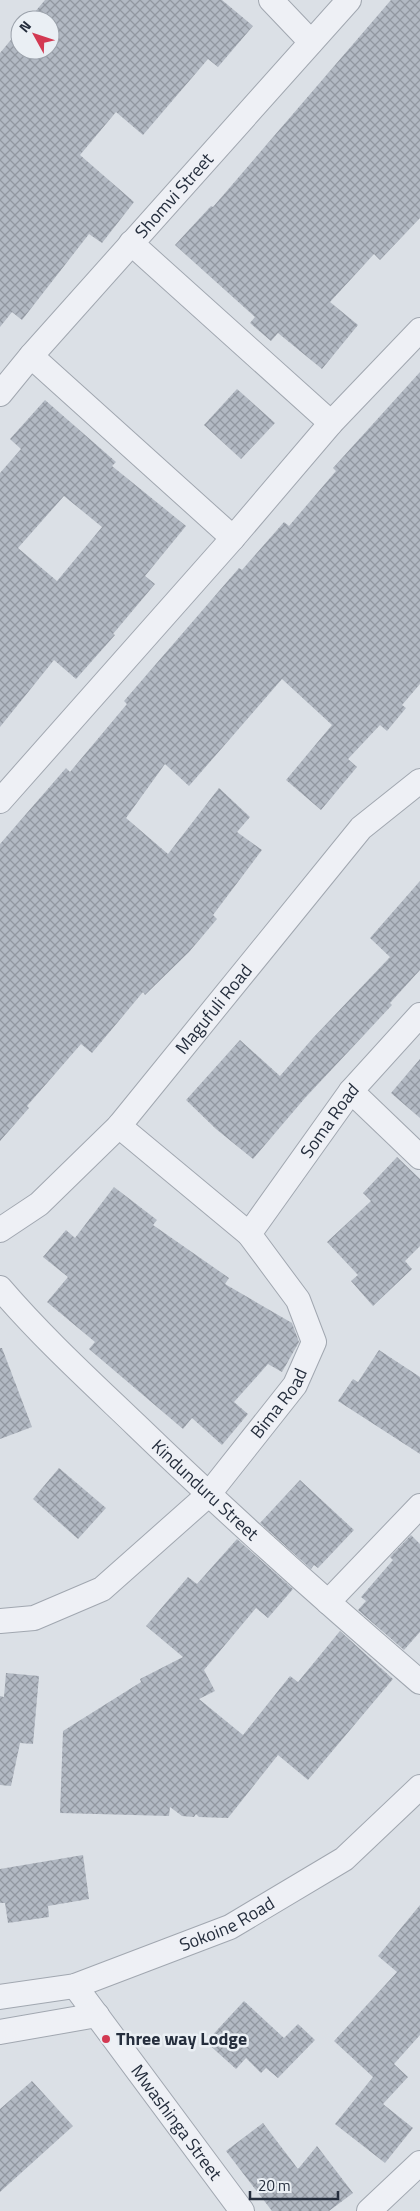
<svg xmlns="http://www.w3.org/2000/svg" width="420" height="2211" font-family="'Titillium Web',sans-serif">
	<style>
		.building { fill: url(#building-cross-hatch); fill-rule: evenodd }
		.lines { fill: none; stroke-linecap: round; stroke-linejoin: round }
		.minor-casing { stroke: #a1a7b0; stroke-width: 26 }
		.minor { stroke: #eef0f5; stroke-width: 24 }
		.poi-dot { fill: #d33952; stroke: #eaeff4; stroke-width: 2 }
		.labels { text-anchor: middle; stroke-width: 5; stroke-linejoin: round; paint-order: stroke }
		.street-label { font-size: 18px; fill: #252e3d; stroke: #eaeff4 }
		.poi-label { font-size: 18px; font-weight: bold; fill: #252e3d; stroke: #eaeff4; text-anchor: start }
	</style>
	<defs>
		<pattern id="building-cross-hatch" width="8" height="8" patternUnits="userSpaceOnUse" patternTransform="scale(1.25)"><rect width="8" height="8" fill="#b2b9c3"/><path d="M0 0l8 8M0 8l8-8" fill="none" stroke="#9197a0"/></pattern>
	</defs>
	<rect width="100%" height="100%" fill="#dbe0e6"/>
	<g class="building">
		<path d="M45 0H222L253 26 218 67 208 59 143 135 116 112 80 155 134 202 102 243 89 234 22 320 12 312 0 327V53L20 29V50H50V20H28Z"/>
		<path d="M391 0H420V218L380 260 374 254 330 302 358 325 322 369 278 333 271 341 250 323 255 317 175 245 211 206 213 207Z"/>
		<path d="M420 372V684L402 705 406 708 387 731 380 725 348 759 357 767 321 810 286 780 332 725 282 679 189 786 165 764 126 818 168 854 219 788 250 817 237 832 262 850 213 915 217 919 189 952 145 995 143 992 92 1053 81 1044 27 1106 29 1108 0 1141V844L66 768 70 772 127 704 124 701 239 568 242 570 284 522 289 526 336 471 333 468Z"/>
		<path d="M237 389 275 423 241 459 204 425Z"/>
		<path d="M45 400 116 462 112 466 186 526 145 576 155 584 113 634 115 635 76 679 54 660 0 727V473L21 449 10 439ZM64 496 102 527 57 581 18 548Z"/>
		<path d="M420 881V970L390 1003 392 1005 305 1098 253 1159 216 1129 186 1100 240 1040 280 1076 313 1038 390 957 370 938Z"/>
		<path d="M420 1059V1118L391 1093Z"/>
		<path d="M397 1157 420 1179V1246L405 1261 412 1269 373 1306 351 1281 358 1275 327 1242 371 1201 363 1193Z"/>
		<path d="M114 1187 157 1220 153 1225 229 1278 225 1284 292 1323 299 1342 282 1372 268 1364 234 1402 248 1414 222 1445 192 1418 183 1429 89 1349 95 1342 47 1302 68 1277 43 1257 66 1230 75 1238Z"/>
		<path d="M0 1348H2L32 1427 0 1439Z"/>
		<path d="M379 1350 420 1377V1454L338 1401 353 1379 358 1382Z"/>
		<path d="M59 1468 106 1508 78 1539 33 1499Z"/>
		<path d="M300 1480 354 1530 318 1568 314 1565 311 1569 260 1523Z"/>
		<path d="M411 1535 420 1544V1632L404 1650 358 1610 366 1601 361 1597 393 1560 390 1557Z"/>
		<path d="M237 1539 293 1589 268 1618 256 1608 204 1670 215 1691 199 1699 243 1735 290 1676 298 1682 340 1631 393 1679 308 1780 278 1755 228 1818 199 1817 196 1814 194 1817 182 1816 170 1807 169 1816 60 1813 63 1731 141 1682 140 1679 183 1657 146 1626 188 1577 197 1584Z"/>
		<path d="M6 1673 39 1676 33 1744 20 1743 11 1786 0 1785V1696L4 1697Z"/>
		<path d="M83 1855 89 1899 48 1906 49 1917 8 1923 5 1903H0V1869Z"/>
		<path d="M420 1905V2035L394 2064 408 2077 383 2104 413 2128 385 2163 335 2124 373 2077 334 2041 397 1972 378 1956Z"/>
		<path d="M244 2001 284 2038 298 2024 315 2040 278 2078 266 2068 261 2073 246 2058 236 2069 206 2042Z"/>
		<path d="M32 2081 73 2126 0 2192V2109Z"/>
		<path d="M263 2123 298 2169 317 2146 353 2193 329 2211H272L226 2151Z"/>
	</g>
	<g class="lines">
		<defs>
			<g id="minor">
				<path d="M271 0 311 42"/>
				<path d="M131 243 331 423"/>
				<path d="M31 356 233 538"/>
				<path id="s1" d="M0 394 31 356 349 0"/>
				<path d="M0 801 233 538 331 423 420 330"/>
				<path d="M351 1091 420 1157"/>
				<path id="s2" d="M0 1230 39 1204 119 1126 361 828 420 781"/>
				<path id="s3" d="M249 1234 351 1091 420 1015"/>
				<path id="s4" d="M0 1288C42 1337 89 1380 136 1425 228 1514 323 1599 420 1682"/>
				<path d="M328 1602 420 1506"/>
				<path id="s5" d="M0 1621 34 1618 102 1589 208 1495 295 1385 314 1342 298 1300 249 1234 119 1126"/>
				<path id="s6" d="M75 1986 242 2211"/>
				<path id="s7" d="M0 1997 75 1986 230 1927 344 1859 420 1787"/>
				<path d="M0 2032 97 2015"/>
				<path d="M369 2211 420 2163"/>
			</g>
		</defs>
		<use href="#minor" class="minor-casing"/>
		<use href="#minor" class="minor"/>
	</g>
	<circle class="poi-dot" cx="106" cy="2039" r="5"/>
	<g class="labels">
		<g class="street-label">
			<text dy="6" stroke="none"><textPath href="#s1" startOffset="264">Shomvi Street</textPath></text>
			<text dy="6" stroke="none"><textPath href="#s2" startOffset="309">Magufuli Road</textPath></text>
			<text dy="6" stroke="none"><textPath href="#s3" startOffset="139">Soma Road</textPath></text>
			<text dy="6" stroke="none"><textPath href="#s5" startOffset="366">Bima Road</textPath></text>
			<text dy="6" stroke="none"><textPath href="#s4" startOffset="288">Kindunduru Street</textPath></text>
			<text dy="6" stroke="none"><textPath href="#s7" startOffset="240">Sokoine Road</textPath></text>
			<text dy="6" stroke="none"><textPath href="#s6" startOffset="170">Mwashinga Street</textPath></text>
		</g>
		<g class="poi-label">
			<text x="116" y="2045">Three way Lodge</text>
		</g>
	</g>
	<g transform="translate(35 35) rotate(310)"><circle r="24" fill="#eaeff4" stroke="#9ba2ab"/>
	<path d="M0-4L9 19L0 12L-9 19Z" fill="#d33952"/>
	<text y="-8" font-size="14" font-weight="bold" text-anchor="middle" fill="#252e3d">N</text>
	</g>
	<path d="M250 2191v8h88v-8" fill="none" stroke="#252e3d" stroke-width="2.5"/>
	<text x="258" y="2191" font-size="15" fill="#252e3d" stroke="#eaeff4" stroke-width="4" paint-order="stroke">20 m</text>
</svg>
